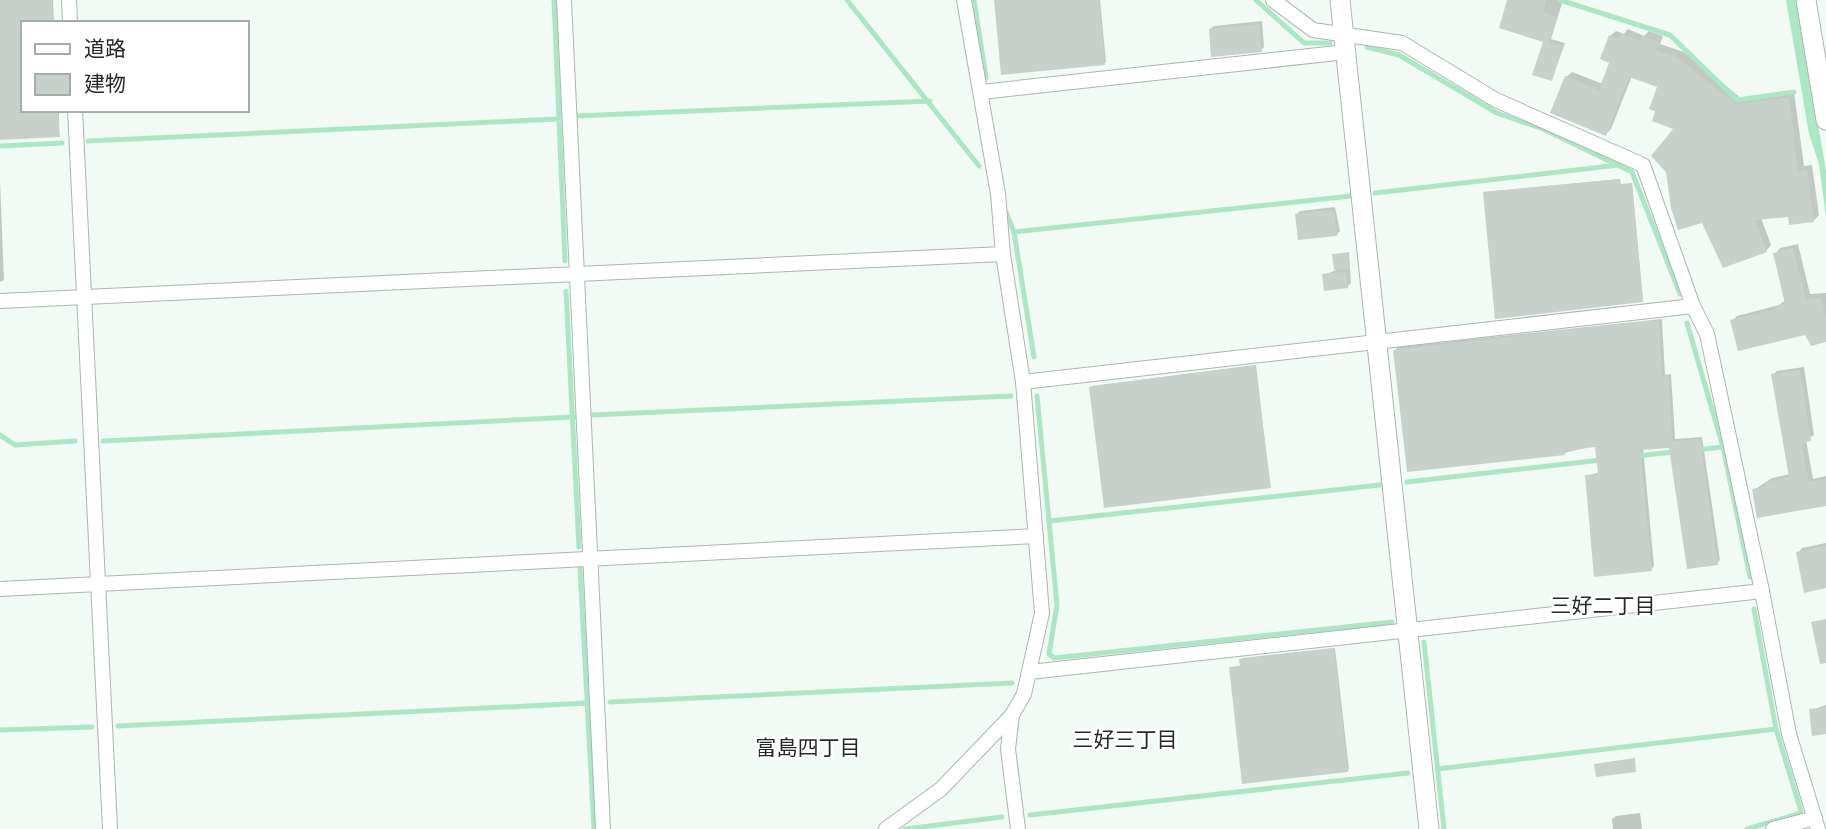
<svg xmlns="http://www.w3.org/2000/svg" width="1826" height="829" font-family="Merriweather,'Noto Sans JP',serif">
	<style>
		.water { fill: #ace7c5 }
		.shadow { fill: #0003 }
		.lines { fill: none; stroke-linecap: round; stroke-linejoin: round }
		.stream { stroke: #ace7c5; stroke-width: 5 }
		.building { fill: #c8d0cb }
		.street-casing { stroke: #adb5b0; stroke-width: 16 }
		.secondary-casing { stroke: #adb5b0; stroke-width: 21 }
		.street { stroke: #fff; stroke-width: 14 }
		.secondary { stroke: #fff; stroke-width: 19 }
		.labels { text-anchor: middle; stroke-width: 5; stroke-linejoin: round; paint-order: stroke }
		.neighbourhood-label { font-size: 21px; fill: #262927; stroke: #fff }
	</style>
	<rect width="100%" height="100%" fill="#f2faf5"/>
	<path class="water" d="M1786 0H1797L1826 171V217L1819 164 1809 134Z"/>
	<g class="shadow">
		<path d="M0 0H53L54 23H23V110H59V135L0 138Z"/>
		<path d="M995 0H1100L1106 62 1105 63Z"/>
		<path d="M1511 0H1563L1551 39 1565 43 1552 79 1545 41Z"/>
		<path d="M1262 21 1264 47 1261 50 1210 29 1214 26Z"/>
		<path d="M1628 29 1644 36 1649 31 1663 36 1660 44 1684 52 1742 99 1794 92 1804 166 1812 165 1819 215 1813 221 1790 215 1761 218 1771 245 1766 251 1659 86 1632 76 1611 129 1606 134 1566 77 1572 72 1603 84 1611 62 1610 36 1616 31 1624 34Z"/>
		<path d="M1620 179 1621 184 1632 183 1643 300 1484 192Z"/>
		<path d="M0 180 4 280 0 282Z"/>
		<path d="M1335 207 1340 231 1336 235 1296 215 1300 211Z"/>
		<path d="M1798 244 1810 294 1826 293V340L1805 333 1732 321 1737 316 1779 305 1786 300 1775 254 1780 248Z"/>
		<path d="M1349 252 1351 283 1347 287 1324 275 1336 270V254Z"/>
		<path d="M1662 319 1665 375 1671 374 1675 439 1702 437 1720 560 1717 563 1671 446 1643 448 1654 566 1651 569 1586 476 1600 472 1597 445 1564 453 1395 350 1398 347Z"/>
		<path d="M1256 365 1270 487 1091 388 1092 386Z"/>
		<path d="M1804 367 1814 435 1806 440 1813 479 1826 476V505L1754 490 1772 478 1790 474 1773 375 1777 371Z"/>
		<path d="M1826 543V586L1798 553 1802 548Z"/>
		<path d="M1335 648 1349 769 1347 771 1231 668 1242 665 1243 658Z"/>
		<path d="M1826 705V732L1811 710Z"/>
		<path d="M1640 813 1642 829H1613L1612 819 1616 816Z"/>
	</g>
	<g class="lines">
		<g class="stream">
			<path d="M554 0 565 261"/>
			<path d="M847 0 979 166"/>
			<path d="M974 0 986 78"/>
			<path d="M1256 0 1304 43H1330"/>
			<path d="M1560 0 1670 35 1737 100 1794 92"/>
			<path d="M1367 47 1399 55 1497 113 1543 129 1632 172 1680 294"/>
			<path d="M575 116 930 101"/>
			<path d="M88 141 558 119"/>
			<path d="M0 146 62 143"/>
			<path d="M1375 193 1619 165"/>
			<path d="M1006 212 1014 232 1034 357"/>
			<path d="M1014 232 1351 196"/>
			<path d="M566 291 579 547"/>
			<path d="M1687 323 1723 447 1750 577"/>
			<path d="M1037 396 1057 605 1049 654 1054 658 1392 622"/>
			<path d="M592 415 1011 396"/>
			<path d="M0 435 15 445 75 441"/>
			<path d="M103 441 574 417"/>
			<path d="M1695 450 1723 447"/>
			<path d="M1636 456 1674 452"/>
			<path d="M1407 482 1601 460"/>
			<path d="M1049 521 1380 485"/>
			<path d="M580 569 594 829"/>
			<path d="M1424 642 1444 829"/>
			<path d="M610 702 1012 683"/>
			<path d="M118 726 588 703"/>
			<path d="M0 730 92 727"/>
			<path d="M1437 769 1776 729"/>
			<path d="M1030 815 1408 773"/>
			<path d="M905 829 1002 817"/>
			<path d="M1747 829 1798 814 1801 811 1776 729 1754 609"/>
		</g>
	</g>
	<g class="building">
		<path d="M0 0H52L53 23H23V110H58L60 137 0 140Z"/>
		<path d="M994 0H1099L1105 65 1001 75Z"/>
		<path d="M1507 0H1546L1543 12 1557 17 1549 42 1563 46 1552 81 1532 75 1543 42 1499 28Z"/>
		<path d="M1259 24 1262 52 1211 57 1209 29Z"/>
		<path d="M1621 34 1640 41 1642 36 1659 42 1656 50 1677 57 1736 104 1789 97 1798 171 1807 170 1814 222 1789 225 1788 217 1755 220 1767 252 1723 268 1702 223 1678 230 1671 208 1666 172 1651 156 1673 129 1652 121 1655 111 1649 109 1657 87 1629 77 1606 136 1550 113 1565 76 1599 90 1609 63 1600 59 1609 35 1619 39Z"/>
		<path d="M1620 179V185L1632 184 1643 302 1495 319 1483 192Z"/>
		<path d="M1330 210 1334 212 1337 236 1298 240 1295 214Z"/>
		<path d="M1793 248 1806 299 1821 298 1826 317V342L1811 346 1805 335 1738 351 1730 320 1777 309 1776 306 1785 304 1773 253Z"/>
		<path d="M1348 253 1350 269 1334 270 1332 254Z"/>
		<path d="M1346 272 1348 288 1324 291 1322 274Z"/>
		<path d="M1645 321H1659L1662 377 1669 376 1672 441 1700 439 1718 565 1687 569 1669 448 1640 450 1652 571 1594 577 1585 475 1598 474 1595 447 1564 451 1565 455 1407 472 1393 350Z"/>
		<path d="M1255 365 1271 488 1104 508 1089 387Z"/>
		<path d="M1800 370 1811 441 1801 443 1809 482 1826 479V506L1757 518 1752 489 1767 486 1766 482 1789 477 1771 374Z"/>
		<path d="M1826 546V588L1804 593 1796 552Z"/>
		<path d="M1826 619V663L1820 664 1811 622Z"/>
		<path d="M1334 648 1348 772 1242 784 1229 667 1240 666 1239 659Z"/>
		<path d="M1826 707V734L1812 736 1809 709Z"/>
		<path d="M1635 758 1636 772 1596 777 1594 764Z"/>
	</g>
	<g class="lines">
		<defs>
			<g id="street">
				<path d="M69 0 70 23"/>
				<path d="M564 0 603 829"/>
				<path d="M1273 0 1313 30 1402 43 1496 100 1643 165 1693 306 1707 334 1762 591 1789 734 1818 829"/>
				<path d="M981 92 1346 52"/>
				<path d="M75 110 110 829"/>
				<path d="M0 301 1003 254"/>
				<path d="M1023 382 1693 306"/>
				<path d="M0 589 1036 536"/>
				<path d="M1030 672 1762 591"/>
				<path d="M1012 715 1008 749 1018 829"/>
				<path d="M886 829 941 789 1012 715 1024 694 1042 613 1023 382 1003 254 998 194 964 0"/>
				<path d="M1773 829 1815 818"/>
			</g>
			<g id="secondary">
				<path d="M1340 0 1429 829"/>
				<path d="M1806 0 1826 120"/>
			</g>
		</defs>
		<use href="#street" class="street-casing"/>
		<use href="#secondary" class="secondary-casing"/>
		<use href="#street" class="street"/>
		<use href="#secondary" class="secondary"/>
	</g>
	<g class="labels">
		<g class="neighbourhood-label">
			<text x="1603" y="613">三好二丁目</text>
			<text x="1125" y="747">三好三丁目</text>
			<text x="808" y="755">富島四丁目</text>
		</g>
	</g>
	<rect x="21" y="21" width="228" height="91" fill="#ffffff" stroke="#a8a9a9" stroke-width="2"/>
	<rect x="35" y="44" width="35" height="10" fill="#ffffff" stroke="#a8a9a9" stroke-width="2"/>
	<text x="84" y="56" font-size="21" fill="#262927">道路</text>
	<rect x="35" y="74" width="35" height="21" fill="#c8d0cb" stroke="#a8a9a9" stroke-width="2"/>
	<text x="84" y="91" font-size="21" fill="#262927">建物</text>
</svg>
